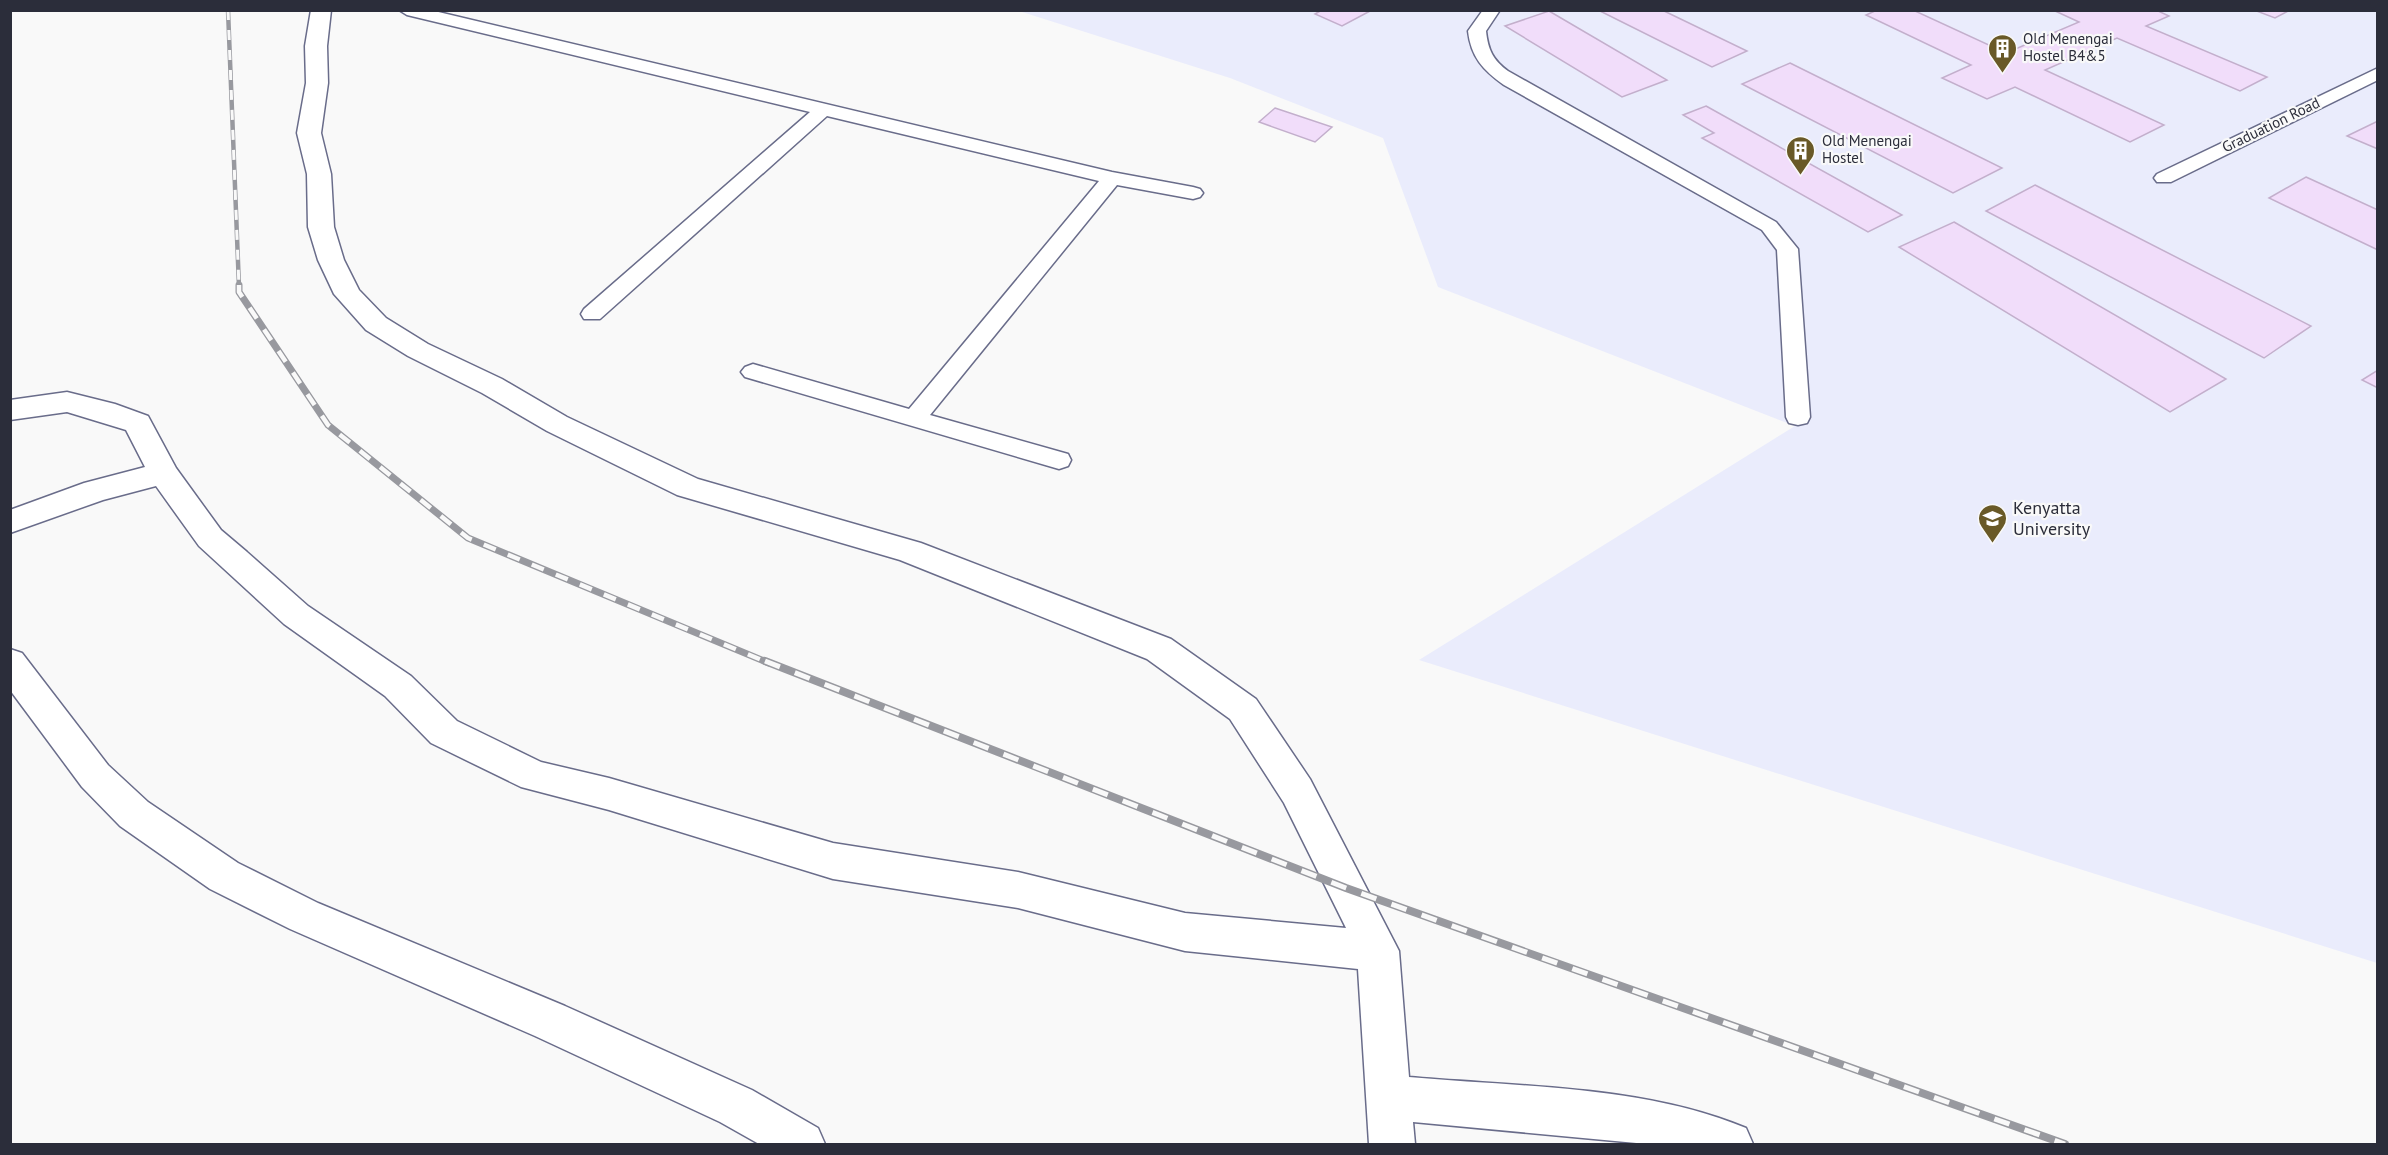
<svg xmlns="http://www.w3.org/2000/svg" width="2388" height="1155" font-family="'PT Sans',sans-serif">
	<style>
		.built { fill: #eaecfc }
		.building { fill: #f1ddfa; stroke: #c3afcc; stroke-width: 1.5 }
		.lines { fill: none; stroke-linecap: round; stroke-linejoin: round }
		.lane-casing { stroke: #696c8a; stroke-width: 3 }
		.street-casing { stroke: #696c8a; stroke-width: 3 }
		.lane { fill: #fff; fill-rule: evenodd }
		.street { fill: #fff; fill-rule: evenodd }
		.rail-far2-casing { stroke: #98999f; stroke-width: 4.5 }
		.rail-far1-casing { stroke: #98999f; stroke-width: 7 }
		.rail-casing { stroke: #98999f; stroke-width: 8 }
		.rail-far2 { stroke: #f9f9f9; stroke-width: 3; stroke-dasharray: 10; stroke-linecap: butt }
		.rail-far1 { stroke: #f9f9f9; stroke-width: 4.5; stroke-dasharray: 13; stroke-linecap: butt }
		.rail { stroke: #f9f9f9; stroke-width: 5; stroke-dasharray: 16; stroke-linecap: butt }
		.labels { text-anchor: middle; stroke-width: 4.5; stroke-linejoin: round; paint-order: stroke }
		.far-poi-label { font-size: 15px; fill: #2b2d3a; stroke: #f9f9f9; text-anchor: start }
		.far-street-label { font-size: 15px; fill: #2b2d3a; stroke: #f9f9f9 }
		.poi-label { font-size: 18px; fill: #2b2d3a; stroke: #f9f9f9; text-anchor: start }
	</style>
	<rect width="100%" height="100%" fill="#f9f9f9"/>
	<path class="built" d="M1019 11H2377V963L1419 660 1795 426 1438 287 1383 138 1230 78Z"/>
	<g class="building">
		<path d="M1322 10H1372L1342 26 1315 14Z"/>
		<path d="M1662 10 1747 51 1712 67 1600 11Z"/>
		<path d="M1877 10H1913L2006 53 2079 22 2053 10H2156L2169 16 2146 26 2267 77 2240 91 2117 38 2045 70 2164 125 2130 142 2015 87 1987 99 1942 78 1971 65 1866 15Z"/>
		<path d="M2254 10H2290L2275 18Z"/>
		<path d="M1549 11 1667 80 1622 97 1505 26Z"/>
		<path d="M1790 63 2002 168 1953 193 1742 84Z"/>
		<path d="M1706 106 1902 215 1868 232 1702 138 1714 133 1683 115Z"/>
		<path d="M1275 108 1332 127 1315 142 1259 122Z"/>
		<path d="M2378 121V149L2347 136Z"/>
		<path d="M2306 177 2378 210V250L2269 198Z"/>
		<path d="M2035 185 2311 326 2264 358 1986 211Z"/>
		<path d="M1954 222 2226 379 2170 412 1899 247Z"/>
		<path d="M2378 370V388L2362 380Z"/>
	</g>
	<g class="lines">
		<defs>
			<g id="lane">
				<path d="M399 10H430L1112 172 1193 187 1200 189 1203 193 1200 197 1193 199 1117 185 930 415 1068 454 1071 460 1068 466 1059 469 745 377 741 372 745 367 753 364 909 409 1099 181 827 116 600 319H584L581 314 584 309 810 112 407 15Z"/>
				<path d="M1483 10H1500L1486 31C1488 50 1493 60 1508 71L1776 222 1798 249 1810 417 1807 423 1798 425 1789 423 1786 417 1777 250 1762 230 1504 85C1483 70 1471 57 1468 31Z"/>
				<path d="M2378 68V80L2171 182H2157L2154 178 2157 174Z"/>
			</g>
			<g id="street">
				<path d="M311 10H331L327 46 328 83 321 133 331 174 334 227 344 260 359 290 386 318 428 344 502 379 567 417 698 479 921 543 1171 639 1256 699 1310 779 1399 951 1409 1077C1519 1087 1643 1085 1746 1128L1753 1144H1647L1413 1122 1415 1144H1369L1358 969 1185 951 1018 908 833 879 609 810 521 787 431 743 385 696 284 624 199 546 156 486 103 500 10 533V510L84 483 145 467 126 430 67 412 10 420V400L67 392 115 404 148 416 176 468 221 530 247 552 308 606 411 676 457 721 541 762 609 778 833 843 1018 872 1185 913 1346 928 1284 803 1230 719 1147 659 900 560 677 495 547 431 482 393 408 356 366 330 334 294 318 260 308 227 307 174 297 133 306 83 305 46Z"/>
				<path d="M10 649 22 653 108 765 148 802 238 863 318 903 565 1006 752 1090 818 1128 825 1144H759L720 1122 535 1036 290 929 210 889 120 826 82 787 10 690Z"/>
			</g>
		</defs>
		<use href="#lane" class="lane-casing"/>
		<use href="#street" class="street-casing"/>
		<use href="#lane" class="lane"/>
		<use href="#street" class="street"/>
		<defs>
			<path id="rail-far2" d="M228 10 239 287"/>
			<path id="rail-far1" d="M239 285V292L328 425 468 538 769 663"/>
			<path id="rail" d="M765 661 1346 888 2065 1144"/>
		</defs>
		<use href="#rail-far2" class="rail-far2-casing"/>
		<use href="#rail-far1" class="rail-far1-casing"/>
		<use href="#rail" class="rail-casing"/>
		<use href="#rail-far2" class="rail-far2"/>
		<use href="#rail-far1" class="rail-far1"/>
		<use href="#rail" class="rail"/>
	</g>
	<defs>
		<symbol id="building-pin" viewBox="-11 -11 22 30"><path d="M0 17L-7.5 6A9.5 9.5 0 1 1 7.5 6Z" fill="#695927" stroke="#f9f9f9"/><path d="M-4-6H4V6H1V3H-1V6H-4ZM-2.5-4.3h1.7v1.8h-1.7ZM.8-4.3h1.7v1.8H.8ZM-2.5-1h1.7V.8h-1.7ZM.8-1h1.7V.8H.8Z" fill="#fff"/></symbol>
		<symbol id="university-pin" viewBox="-11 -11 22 30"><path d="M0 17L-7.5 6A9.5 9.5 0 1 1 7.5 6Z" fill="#695927" stroke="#f9f9f9"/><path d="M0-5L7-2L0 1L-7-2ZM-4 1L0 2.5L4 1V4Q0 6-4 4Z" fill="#fff"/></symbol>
	</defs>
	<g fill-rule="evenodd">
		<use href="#building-pin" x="1986" y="32" width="33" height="45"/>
		<use href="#building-pin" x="1784" y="134" width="33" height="45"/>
		<use href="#university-pin" x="1976" y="502" width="33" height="45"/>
	</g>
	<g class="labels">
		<g class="far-poi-label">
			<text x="2023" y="44">Old Menengai<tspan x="2023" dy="17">Hostel B4&amp;5</tspan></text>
			<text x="1822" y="146">Old Menengai<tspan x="1822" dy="17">Hostel</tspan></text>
		</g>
		<g class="far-street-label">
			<text transform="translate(2271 125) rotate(-26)" y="5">Graduation Road</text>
		</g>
		<g class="poi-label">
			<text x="2013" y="514">Kenyatta<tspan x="2013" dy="21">University</tspan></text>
		</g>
	</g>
	<rect width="2388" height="1155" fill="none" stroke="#2b2d3a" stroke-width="24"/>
</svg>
